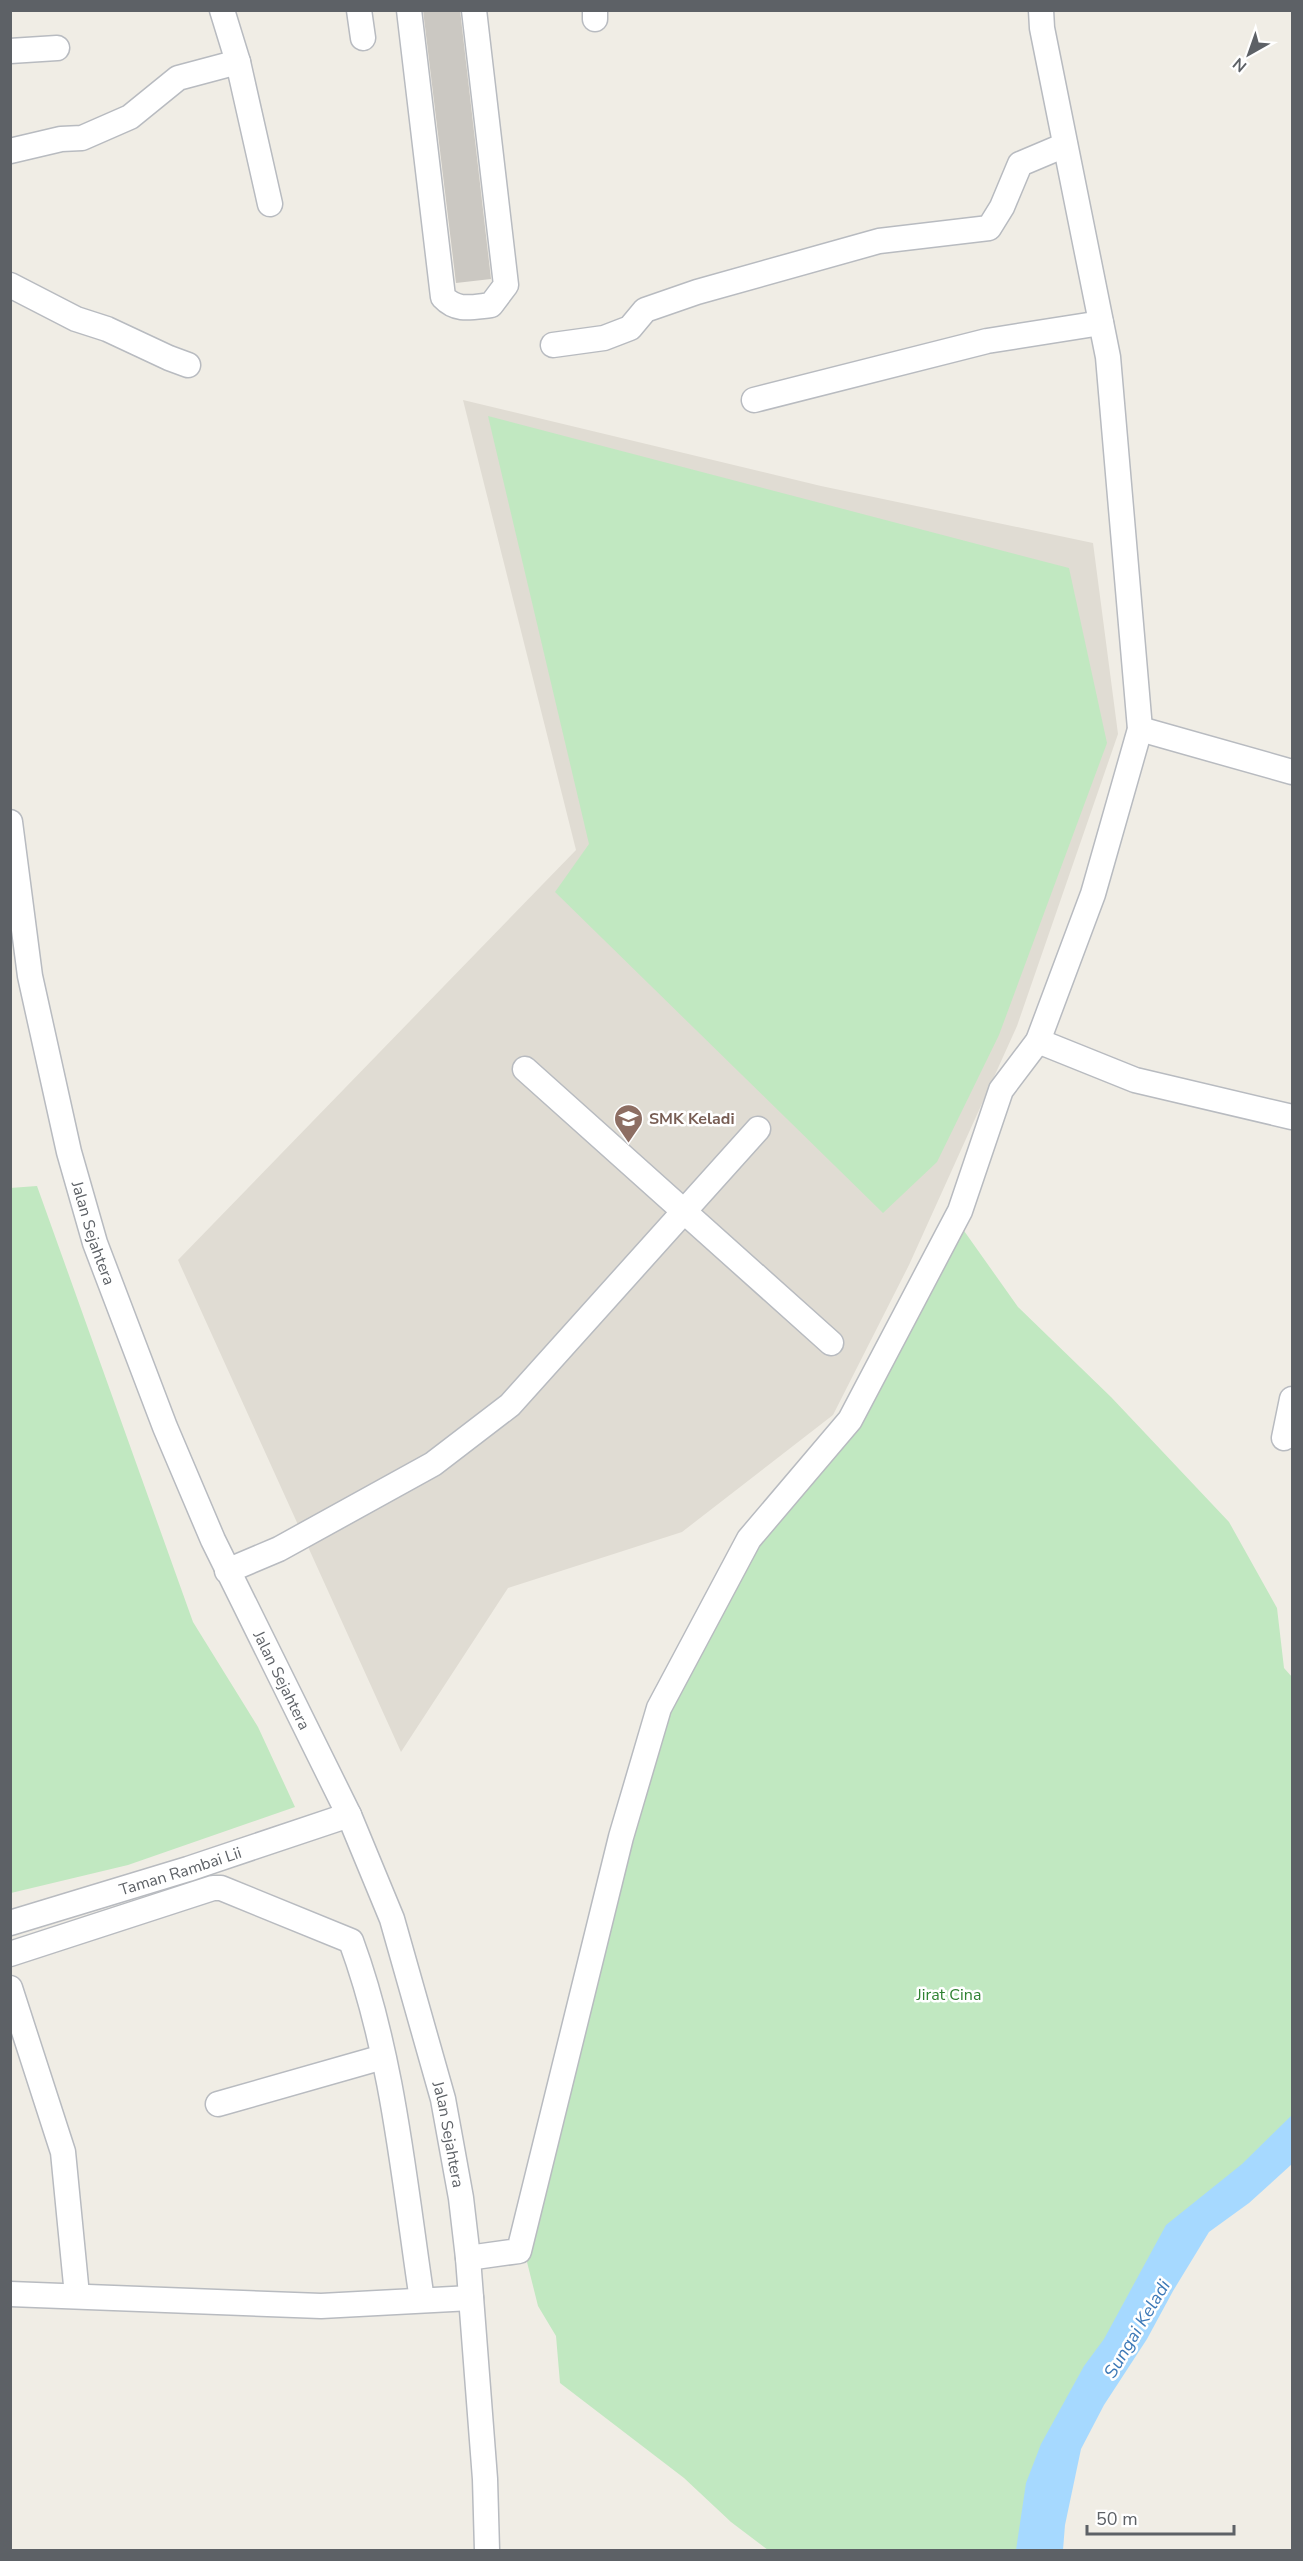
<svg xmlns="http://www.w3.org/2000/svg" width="1303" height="2561" font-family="'Nunito Sans',sans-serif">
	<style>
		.education { fill: #e0dcd3 }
		.green { fill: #c1e8c1 }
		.water { fill: #a6d9ff }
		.building { fill: #cbc8c2 }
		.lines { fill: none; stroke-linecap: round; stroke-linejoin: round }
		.minor-casing { stroke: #b8bbc0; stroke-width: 27 }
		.minor { stroke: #fff; stroke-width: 24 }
		.labels { text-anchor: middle; stroke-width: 5; stroke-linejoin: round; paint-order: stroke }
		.education-label { font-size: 16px; font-weight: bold; fill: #785e54; stroke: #fff; text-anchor: start }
		.street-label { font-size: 16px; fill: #5d6166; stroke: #fff }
		.park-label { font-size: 16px; fill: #308233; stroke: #fff }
		.water-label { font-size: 18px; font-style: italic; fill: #3d79b7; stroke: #fff }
	</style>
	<rect width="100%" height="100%" fill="#f0ede5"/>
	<path class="education" d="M463 400 821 486 1093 543 1118 734 1017 1026 909 1265 833 1415 682 1532 508 1588 401 1752 178 1260 576 850Z"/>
	<g class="green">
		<path d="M488 416 1069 568 1107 743 999 1035 937 1162 883 1213 555 892 589 844Z"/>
		<path d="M37 1186 193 1622 258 1727 295 1807 128 1865 11 1893 10 1188Z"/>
		<path d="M962 1228 1018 1307 1111 1397 1229 1522 1277 1608 1284 1668 1292 1677V2146L1225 2198 1078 2429 1045 2550H768L731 2522 684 2478 560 2383 556 2336 538 2306 524 2250 668 1712 757 1544Z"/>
	</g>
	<path class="water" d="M1292 2115V2164L1249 2203 1209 2232 1173 2291 1147 2339 1104 2405 1081 2449 1065 2525 1063 2550H1016L1026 2483 1041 2444 1084 2366 1104 2339 1166 2225 1242 2164Z"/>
	<path class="building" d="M423 10H460L491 279 456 283Z"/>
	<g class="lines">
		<defs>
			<g id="minor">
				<path d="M222 10 238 62 270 204"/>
				<path d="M359 10 363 38"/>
				<path d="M409 10 443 297C457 312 472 307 491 305L506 285 474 10"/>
				<path d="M595 19V10"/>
				<path d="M10 51 57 48"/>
				<path d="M10 151 61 139 82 138 130 117 178 78 238 62"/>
				<path d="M10 285 76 319 107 329 169 358 188 365"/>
				<path d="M553 345 604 338 630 328 645 310 697 292 879 241 989 228 1002 207 1020 164 1065 145"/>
				<path d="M754 400 987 341 1101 323"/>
				<path d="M1140 729 1292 772"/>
				<path id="s1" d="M10 822 30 976 69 1152 95 1243 165 1427 213 1540 349 1815 392 1919 443 2099 461 2198 468 2258 485 2479 487 2550"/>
				<path d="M1038 1041 1135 1080 1292 1117"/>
				<path d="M525 1069 831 1343"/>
				<path d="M1284 1438 1292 1399"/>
				<path d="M227 1571 279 1549 433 1464 510 1405 758 1129"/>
				<path id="s2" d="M10 1923 188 1869 349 1815"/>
				<path d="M10 1954 213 1888H221L351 1941C393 2055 404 2180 422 2300"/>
				<path d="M10 1988 63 2152 77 2295"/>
				<path d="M218 2104 383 2057"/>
				<path d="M468 2258 519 2251 621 1837 659 1708 749 1539 850 1420 960 1211 1001 1090 1038 1041 1093 894 1140 729 1108 357 1042 28 1041 10"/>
				<path d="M10 2294 321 2306 471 2298"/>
			</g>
		</defs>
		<use href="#minor" class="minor-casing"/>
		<use href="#minor" class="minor"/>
	</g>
	<defs>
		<symbol id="school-pin" viewBox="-11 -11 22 30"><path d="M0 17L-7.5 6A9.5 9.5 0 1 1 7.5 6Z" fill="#8d6e63" stroke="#fff"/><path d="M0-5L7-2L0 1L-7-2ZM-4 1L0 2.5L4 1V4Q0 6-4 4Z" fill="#fff"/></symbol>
	</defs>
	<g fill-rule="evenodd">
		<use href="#school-pin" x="612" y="1102" width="33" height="45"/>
	</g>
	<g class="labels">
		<g class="education-label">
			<text x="649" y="1124">SMK Keladi</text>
		</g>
		<g class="street-label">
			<text dy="6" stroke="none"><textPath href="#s1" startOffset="420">Jalan Sejahtera</textPath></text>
			<text dy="6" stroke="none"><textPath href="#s1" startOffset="906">Jalan Sejahtera</textPath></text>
			<text dy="6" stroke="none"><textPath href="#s2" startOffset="178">Taman Rambai Lii</textPath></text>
			<text dy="6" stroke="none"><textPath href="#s1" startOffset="1392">Jalan Sejahtera</textPath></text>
		</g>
		<g class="park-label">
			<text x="949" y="2000">Jirat Cina</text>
		</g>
		<g class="water-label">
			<text transform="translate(1137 2329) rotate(-59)" y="6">Sungai Keladi</text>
		</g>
	</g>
	<rect width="1303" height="2561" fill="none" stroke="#5d6166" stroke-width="24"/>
	<g transform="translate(1249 54) rotate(220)" stroke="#ffffff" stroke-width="4.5" paint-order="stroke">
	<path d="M0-4.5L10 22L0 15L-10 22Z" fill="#5d6166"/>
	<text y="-9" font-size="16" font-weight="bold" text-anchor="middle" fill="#5d6166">N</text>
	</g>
	<path d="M1087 2525v9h147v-9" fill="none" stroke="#5d6166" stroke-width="3"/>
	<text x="1096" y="2525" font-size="18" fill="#5d6166" stroke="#ffffff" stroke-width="4.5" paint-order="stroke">50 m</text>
</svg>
